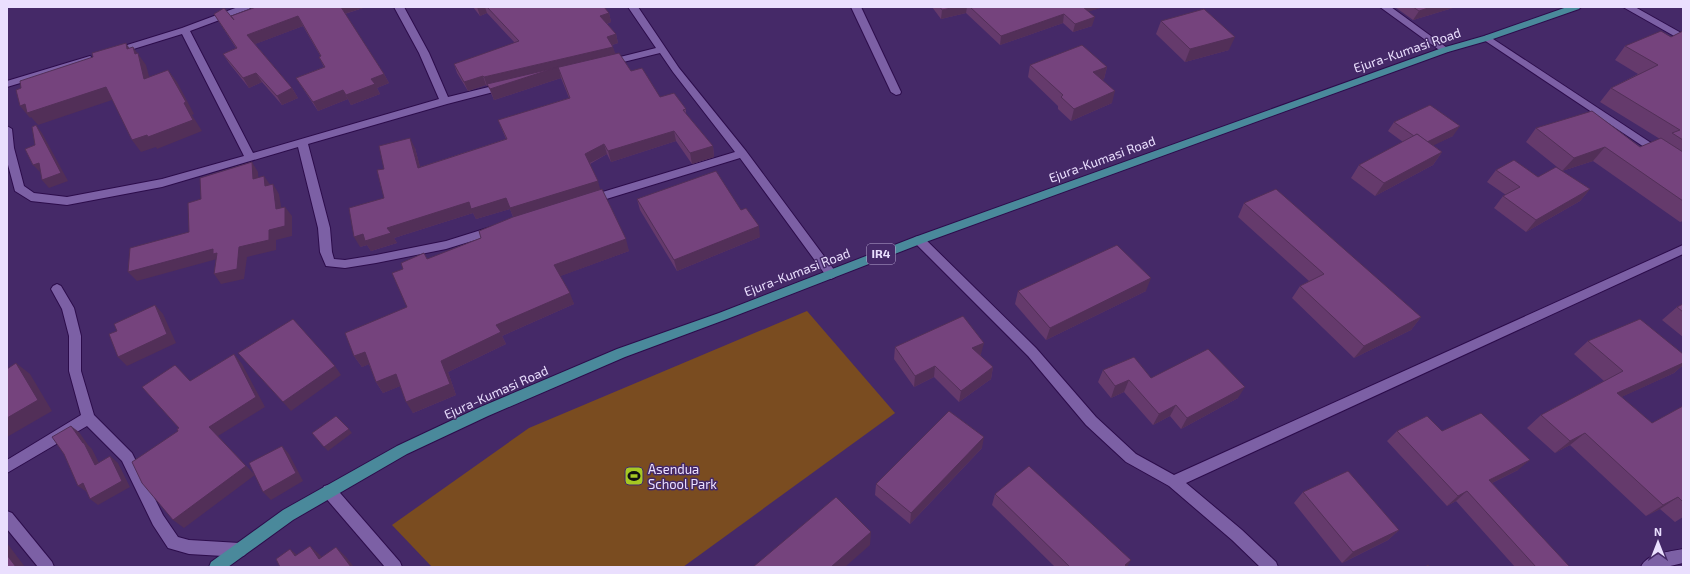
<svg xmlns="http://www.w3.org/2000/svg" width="1690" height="574" font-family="'Exo 2',sans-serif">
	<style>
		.green { fill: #7a4c20 }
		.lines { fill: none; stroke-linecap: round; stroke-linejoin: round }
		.minor-casing { stroke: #2c0c4b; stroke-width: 2 }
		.major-casing { stroke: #2c0c4b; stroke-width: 2 }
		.minor { fill: #7c60a5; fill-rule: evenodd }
		.major { fill: #4a899b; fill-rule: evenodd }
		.wall { fill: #653a6c }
		.shaded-wall { fill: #522f58 }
		.building { fill: #75437d; stroke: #522f58 }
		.labels { text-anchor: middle; stroke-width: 3; stroke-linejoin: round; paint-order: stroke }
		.shield { fill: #452968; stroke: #b8a8d1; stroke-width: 1 }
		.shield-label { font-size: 12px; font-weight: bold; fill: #eadffe }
		.street-label { font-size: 13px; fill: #eadffe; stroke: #452968 }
		.poi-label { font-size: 13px; fill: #eadffe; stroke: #452968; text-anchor: start }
	</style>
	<rect width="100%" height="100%" fill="#452968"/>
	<path class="green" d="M807 311 895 413 683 567H432L392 525 529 428Z"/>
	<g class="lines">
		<defs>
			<g id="minor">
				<path d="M238 7H251L249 9 190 31 253 153 439 99 419 53 394 7H404L429 53 448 97 505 83 510 86 509 88 447 104 308 144 330 228 332 252 334 259 345 260 376 255 446 241 494 226 498 227 500 230 498 233 446 249 376 263 345 268 326 266 320 252 318 228 298 147 162 187 67 205 31 201 15 191 7 161V126L12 129 14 148 24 186 34 193 67 197 162 179 244 156 182 34 114 55 109 52 111 50 182 28Z"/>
				<path d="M628 7H638L679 68 746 151 835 271 837 274 835 277 831 279 827 277 740 158 590 204 586 203 584 200 586 197 735 152 673 72 660 53 607 66 604 65 602 63 604 61 656 48Z"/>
				<path d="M851 7H861L901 92 900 94 896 95 891 92Z"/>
				<path d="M1380 7H1391L1450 50 1448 52H1442Z"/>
				<path d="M1623 7H1635L1683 34V41Z"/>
				<path d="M1487 35 1683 164V173L1484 40 1482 38Z"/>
				<path d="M90 56 95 59 93 61 7 87V81Z"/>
				<path d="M919 236 923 237 1036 348 1096 417 1136 454 1174 475 1683 245V254L1186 483 1242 530 1276 562 1278 567H1260L1232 540 1169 486 1126 462 1086 425 1028 356 915 243 913 240 915 237Z"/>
				<path d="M57 284 61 286 74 308 81 336V371L94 415 132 453 163 515 178 537 189 540 240 543 245 545 247 550 245 555 240 557 189 554 168 548 153 525 122 461 87 426 7 473V460L81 415 69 371V336L62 309 51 289 53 286Z"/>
				<path d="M329 485 334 486 400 562 402 567H385L324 496 322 491 324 486Z"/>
				<path d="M7 511 12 513 52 562 54 567H38L7 529Z"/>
				<path d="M1683 549V563L1666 567H1641C1647 553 1669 552 1683 549Z"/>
			</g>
			<path id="major" d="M1567 7H1581L1579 9 1490 40 1448 52 923 243 727 319 625 357 488 416 407 454 293 520 228 567H209L211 562 283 510 397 446 478 408 617 349 719 313 915 237 1442 48 1484 36Z"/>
		</defs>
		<use href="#minor" class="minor-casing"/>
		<use href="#major" class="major-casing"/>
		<use href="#minor" class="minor"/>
		<use href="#major" class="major"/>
	</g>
	<g class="wall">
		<path d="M473 7H604L609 13 611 22 607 24 616 34 618 43 612 45 615 54 631 71 660 97 686 109V114L713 146 714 157 692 164 676 141 611 162 607 154 590 164 600 190 629 251 560 276 574 304 502 336 506 344 448 372 456 395 413 413 400 386 383 393 376 382 369 364 362 367 354 356 407 307 427 259 481 238 513 217 510 209 476 219 473 213 394 238 397 243 371 251 367 245 360 247 384 198V169L415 148 420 167 506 139 498 120 569 98 561 78 494 100 488 86H487L486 85 468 91 457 73 454 64 515 43 487 13 480 16Z"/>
		<path d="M932 7H1104L1088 11 1092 26 1073 32 1063 23 1000 45 966 13 941 19Z"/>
		<path d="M1395 7H1456L1413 20Z"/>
		<path d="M363 8 345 14 384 74 389 83 377 88 380 94 351 105 348 99 318 111 296 78 324 67 319 57H321L303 26 255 44 292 88 298 98 282 105 262 82 249 88 229 63 223 54 236 48 214 14 233 18Z"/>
		<path d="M1161 21 1229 50 1185 62 1156 34Z"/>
		<path d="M1683 31V221L1680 222 1593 161 1562 171 1590 189 1580 201 1526 232 1494 208 1503 196 1506 195 1487 182 1496 170 1538 177 1562 171 1526 142 1536 128 1640 147 1660 139 1600 102 1611 88 1638 74 1615 60 1625 46 1671 37Z"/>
		<path d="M1030 65 1107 67 1104 79 1102 80 1112 103 1071 121 1058 109V106L1028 77Z"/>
		<path d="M1394 122 1453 136 1433 145 1442 152 1433 165 1375 196 1351 178 1359 165 1403 142 1388 131Z"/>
		<path d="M637 199 741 210 760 237 677 271 640 210Z"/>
		<path d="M1244 203 1421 317 1411 330 1354 358 1292 298 1300 286 1309 281 1238 217Z"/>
		<path d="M1018 291H1146L1046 340 1015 304Z"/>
		<path d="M1683 304V337L1662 320 1677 307Z"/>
		<path d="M1588 341 1683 354V365L1674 373 1621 397 1652 423 1683 406V517L1675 522 1660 509 1646 516 1570 445 1555 453 1527 428 1541 415 1604 381 1574 354Z"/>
		<path d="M895 347 981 354 980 355 993 367 991 379 959 402 934 377 914 387 894 359Z"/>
		<path d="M1103 370 1151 378 1238 398 1181 429 1170 416 1153 425 1124 392 1111 398 1098 382Z"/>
		<path d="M1397 431H1442L1518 470 1492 483 1568 567H1515L1456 501 1447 506 1387 441Z"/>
		<path d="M982 448 910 524 875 495 876 484Z"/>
		<path d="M1303 492 1399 530 1388 540 1342 563 1294 503Z"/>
		<path d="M995 494 1127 567H1055L992 505Z"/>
	</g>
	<g class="shaded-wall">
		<path d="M341 7H363V8L344 14Z"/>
		<path d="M477 7H485L487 13 480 16Z"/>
		<path d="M955 7H967L966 13 941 19 942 10Z"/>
		<path d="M1083 7H1104L1087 12Z"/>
		<path d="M1431 7H1456L1413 20 1419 11Z"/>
		<path d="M609 13 611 22 603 25 600 16Z"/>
		<path d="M1064 14 1063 23 1000 45 1001 36Z"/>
		<path d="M298 16 303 26 253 45 247 35Z"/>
		<path d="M1095 17 1092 26 1073 32 1075 24Z"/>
		<path d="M616 34 618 43 609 46 607 37Z"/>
		<path d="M1235 37 1229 50 1185 62 1190 49Z"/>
		<path d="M126 43 134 55 127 49Z"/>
		<path d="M133 47 146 65 153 91 144 79 135 54Z"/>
		<path d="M613 47 616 56 559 69 561 78 494 100 490 89 530 76 487 86 484 77Z"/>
		<path d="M1107 67 1104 79 1090 85 1093 72Z"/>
		<path d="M168 70 177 82 194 114 192 115 202 131 157 149 156 147 141 152 132 140 184 103Z"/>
		<path d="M256 73 262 82 249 88 243 78Z"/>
		<path d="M384 74 389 83 377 88 380 94 351 105 346 95 371 79Z"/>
		<path d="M483 76 486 85 468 91 464 82Z"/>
		<path d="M106 87 115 99 38 125 31 117 30 118 20 106 25 104Z"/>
		<path d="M292 88 298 98 282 105 277 96Z"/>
		<path d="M343 90 348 99 318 111 313 102Z"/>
		<path d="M1115 91 1112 103 1071 121 1074 109Z"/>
		<path d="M36 125 42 133 68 181 49 188 42 180Z"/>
		<path d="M1460 126 1453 136 1418 153 1424 143Z"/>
		<path d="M674 131 676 141 611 162 608 151Z"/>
		<path d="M410 138 415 148 423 178 418 168Z"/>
		<path d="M604 144 607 154 588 164 585 154Z"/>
		<path d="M713 146 714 157 692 164 690 153Z"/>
		<path d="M1605 147 1593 161 1562 171 1574 158Z"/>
		<path d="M1442 152 1433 165 1375 196 1384 183Z"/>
		<path d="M252 162 258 172 259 189 253 179Z"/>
		<path d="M39 163 40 172 33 165Z"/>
		<path d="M264 176 271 186H265Z"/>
		<path d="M598 181 601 192 514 219 510 209 476 219 473 213 394 238 397 243 371 251 367 245 360 247 354 237 387 228 469 202 506 198Z"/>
		<path d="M273 184 279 194 283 218 276 209Z"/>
		<path d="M1590 189 1580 201 1526 232 1536 220Z"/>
		<path d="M285 207 292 216V236L276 240V250L247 257 244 279 221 284 214 274 239 247 269 230Z"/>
		<path d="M759 226 760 237 677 271 674 260Z"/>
		<path d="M626 239 629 251 558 277 554 265Z"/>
		<path d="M213 249 217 253V259L137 281 128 272Z"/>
		<path d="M1151 278 1146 291 1046 340 1050 328Z"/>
		<path d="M570 293 574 304 502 336 506 344 448 372 456 395 413 413 406 402 441 361 496 325Z"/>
		<path d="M155 305 163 314 176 343 127 366 118 357Z"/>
		<path d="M1421 317 1411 330 1354 358 1364 346Z"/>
		<path d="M984 343 981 354 970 360 972 348Z"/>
		<path d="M365 352 372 363 362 367 354 356Z"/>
		<path d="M234 354 242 364 265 407 218 436 255 475 184 528 173 520 209 427Z"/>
		<path d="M16 363 30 374 52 411 7 437V418Z"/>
		<path d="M1683 363V365L1674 373 1602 406 1617 393Z"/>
		<path d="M335 366 341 375 291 411 283 402Z"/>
		<path d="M935 366 934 377 914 387 915 376Z"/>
		<path d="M993 367 991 379 959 402 961 391Z"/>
		<path d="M396 374 403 385 383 393 376 382Z"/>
		<path d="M1129 380 1124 392 1111 398 1115 386Z"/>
		<path d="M1245 387 1238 398 1181 429 1187 418Z"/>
		<path d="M1176 405 1170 416 1153 425 1159 414Z"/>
		<path d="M71 426 79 432 88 445 92 449 103 471 95 465 83 443Z"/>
		<path d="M349 429 352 433 328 451 324 447Z"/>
		<path d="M1585 433 1570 445 1555 453 1570 441Z"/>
		<path d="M984 437 982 448 910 524 911 513Z"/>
		<path d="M282 446 289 454 303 481 271 500 263 492Z"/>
		<path d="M110 456 118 463 130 487 98 505 90 499Z"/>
		<path d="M1530 460 1518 470 1478 490 1489 480Z"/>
		<path d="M83 483 92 489 87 492 78 486Z"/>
		<path d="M1467 491 1456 501 1447 506 1458 496Z"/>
		<path d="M1678 497 1660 509 1646 516 1663 505Z"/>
		<path d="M1399 530 1388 540 1342 563 1353 552Z"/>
		<path d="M871 532 870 545 845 567H831Z"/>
		<path d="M7 543 25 567H16L7 555Z"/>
		<path d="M310 546 321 556 328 567 319 559Z"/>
		<path d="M336 547 346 557 354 567H351Z"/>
		<path d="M290 549 302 559 295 556Z"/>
		<path d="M1131 560 1127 567 1125 565Z"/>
	</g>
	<g class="building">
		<path d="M256 7H341L384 74 371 79 375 84 346 95 343 90 313 102 296 78 325 67 319 57 321 56 298 16 247 35 292 88 277 96 256 73 243 78 223 54 237 48 214 14 224 8 234 20 231 16Z"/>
		<path d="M487 7H604L609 13 600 16 616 34 607 37 613 47 484 77 483 76 464 82 454 64 519 41Z"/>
		<path d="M940 7H955L942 10Z"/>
		<path d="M970 7H1083L1095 17 1075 24 1064 14 1001 36Z"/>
		<path d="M1413 7H1431L1419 11Z"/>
		<path d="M1204 9 1235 37 1190 49 1161 21Z"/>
		<path d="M1661 31 1671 37 1683 31V140L1672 133 1680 130 1611 88 1658 65 1625 46Z"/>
		<path d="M126 43 127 49 133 47 135 54 138 53 144 79 168 70 186 102 184 103 193 120 148 137 147 135 132 140 106 87 27 113 25 104 20 106 16 90 21 88 20 81 93 57 92 53Z"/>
		<path d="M1082 45 1107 67 1093 72 1115 91 1074 109 1061 97 1063 95 1030 65Z"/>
		<path d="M619 53 631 71 642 68 660 97 674 93 686 109 683 110 713 146 690 153 674 131 608 151 604 144 585 154 598 181 510 208 506 198 471 209 469 202 387 228 391 233 365 241 363 234 354 237 349 208 384 198 377 170 384 169 379 146 410 138 418 168 507 139 498 120 570 98 558 67 490 89 487 84Z"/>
		<path d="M1430 105 1460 126 1427 142 1417 134 1414 136 1394 122Z"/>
		<path d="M1592 111 1640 147 1661 138 1683 152V201L1605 147 1574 158 1536 128Z"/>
		<path d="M36 125 61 173 42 180 39 163 33 165 25 149 35 145 32 127Z"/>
		<path d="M1417 134 1442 152 1384 183 1359 165Z"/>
		<path d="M1514 160 1538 177 1556 167 1590 189 1536 220 1503 196 1520 187 1496 170Z"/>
		<path d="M252 162 253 179 264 176 265 186 273 184 276 209 285 207V226L269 230V240L239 247 237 269 214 274 217 253 213 254V249L128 272 130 248 189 232 188 203 201 199 200 178Z"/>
		<path d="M716 171 741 210 746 208 759 226 674 260 637 199Z"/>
		<path d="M602 189 626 239 554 265 570 293 496 325 501 332 441 361 450 384 406 402 396 374 376 382 365 352 354 356 345 333 407 307 392 273 403 269 401 263 424 253 427 259 481 238 479 231 513 217Z"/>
		<path d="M1276 189 1421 317 1364 346 1300 286 1324 274 1244 203Z"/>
		<path d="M1117 245 1151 278 1050 328 1018 291Z"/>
		<path d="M1683 304V312L1677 307Z"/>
		<path d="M155 305 167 334 118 357 109 334 117 331 114 324Z"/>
		<path d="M963 316 984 343 972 348 993 367 961 391 935 366 915 376 895 347Z"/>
		<path d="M293 319 335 366 283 402 238 353Z"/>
		<path d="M1640 319 1683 354V363L1617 393 1652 423 1683 406V502L1678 497 1663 505 1585 433 1570 441 1541 415 1623 371 1588 341Z"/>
		<path d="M1208 349 1245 387 1187 418 1176 405 1159 414 1129 380 1115 386 1103 370 1134 357 1151 378Z"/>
		<path d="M234 354 256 397 209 427 246 466 173 520 142 483 132 462 178 431 177 429 179 428 142 387 175 365 190 381Z"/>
		<path d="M16 363 38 400 7 418V369Z"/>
		<path d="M949 411 984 437 911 513 876 484Z"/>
		<path d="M1481 413 1530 460 1489 480 1569 566 1567 567H1536L1467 491 1458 496 1397 431 1427 416 1442 431Z"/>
		<path d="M336 416 349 429 324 447 312 433Z"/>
		<path d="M71 426 83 443H84L95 465 110 456 122 481 90 499 83 483 78 486 64 454 52 437Z"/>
		<path d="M282 446 296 473 263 492 249 463Z"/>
		<path d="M1029 466 1131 560 1125 565 1127 567H1070L995 494Z"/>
		<path d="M1348 471 1399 530 1353 552 1303 492Z"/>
		<path d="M836 497 871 532 831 567H753Z"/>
		<path d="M310 546 319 559 336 547 351 567H280L276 559 290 549 295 556Z"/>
		<path d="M7 555 16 567H7Z"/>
		<path d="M1428 565 1430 567H1425Z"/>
	</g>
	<defs>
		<symbol id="stadium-square" viewBox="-11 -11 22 22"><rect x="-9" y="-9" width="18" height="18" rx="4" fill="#a5c823" stroke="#452968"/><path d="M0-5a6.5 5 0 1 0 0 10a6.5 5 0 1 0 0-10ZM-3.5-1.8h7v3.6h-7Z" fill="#111"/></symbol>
	</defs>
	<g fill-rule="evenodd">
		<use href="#stadium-square" x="623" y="465" width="22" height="22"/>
	</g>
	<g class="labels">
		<rect class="shield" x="867" y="244" width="28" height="20" rx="3"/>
		<g class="shield-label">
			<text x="881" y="258">IR4</text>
		</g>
		<g class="street-label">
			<text transform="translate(1407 50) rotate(-19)" y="5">Ejura-Kumasi Road</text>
			<text transform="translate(1102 159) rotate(-20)" y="5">Ejura-Kumasi Road</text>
			<text transform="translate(797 272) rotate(-21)" y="5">Ejura-Kumasi Road</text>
			<text transform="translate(496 392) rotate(-24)" y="5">Ejura-Kumasi Road</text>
		</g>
		<g class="poi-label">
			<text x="648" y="474">Asendua<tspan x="648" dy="15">School Park</tspan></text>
		</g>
	</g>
	<rect width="1690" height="574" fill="none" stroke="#eadffe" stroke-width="16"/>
	<g transform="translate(1658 542)" stroke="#452968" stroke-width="3" paint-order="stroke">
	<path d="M0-3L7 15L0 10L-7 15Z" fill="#eadffe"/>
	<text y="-6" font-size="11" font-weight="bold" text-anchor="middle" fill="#eadffe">N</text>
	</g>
</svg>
